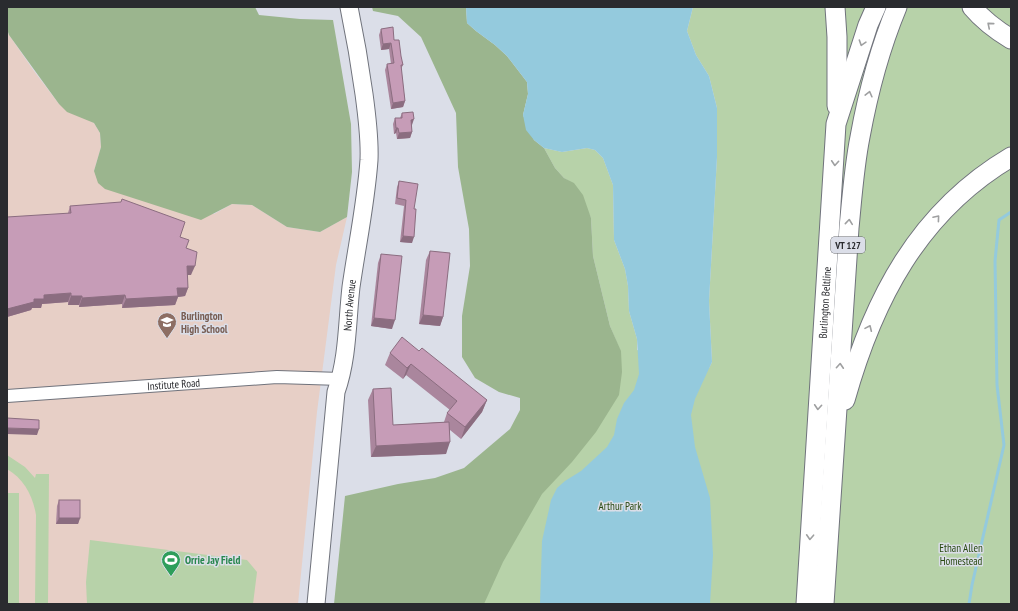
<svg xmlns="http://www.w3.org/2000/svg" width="1018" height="611" font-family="'PT Sans Narrow',sans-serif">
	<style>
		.education { fill: #e7cfc6 }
		.green { fill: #b7d2a9 }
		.forest { fill: #9bb58e }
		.water { fill: #94cadd }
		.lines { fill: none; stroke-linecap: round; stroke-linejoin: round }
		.stream { stroke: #94cadd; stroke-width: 3 }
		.street-casing { stroke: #70737c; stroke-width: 14 }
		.secondary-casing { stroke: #70737c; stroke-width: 19 }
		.primary-casing { stroke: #70737c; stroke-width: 21 }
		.street { stroke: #fff; stroke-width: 12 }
		.secondary { stroke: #fff; stroke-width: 17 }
		.primary { stroke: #fff; stroke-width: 19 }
		.wall { fill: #aa869d }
		.shaded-wall { fill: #8b6d80 }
		.building { fill: #c69cb7; stroke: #8b6d80 }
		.oneway { stroke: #9fa0a1 }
		.labels { text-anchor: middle; stroke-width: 3; stroke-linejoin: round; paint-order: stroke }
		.shield { fill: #dbdee8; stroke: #5f6166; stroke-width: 1 }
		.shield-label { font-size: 10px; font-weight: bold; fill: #2a2b2f }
		.street-label { font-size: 11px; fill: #2a2b2f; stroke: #dbdee8 }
		.education-label { font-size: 11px; font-weight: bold; fill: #785e54; stroke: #dbdee8; text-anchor: start }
		.park-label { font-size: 11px; fill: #284911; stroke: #dbdee8 }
		.leisure-label { font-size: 11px; font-weight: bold; fill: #27864d; stroke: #dbdee8; text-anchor: start }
	</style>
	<rect width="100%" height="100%" fill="#dbdee8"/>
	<path class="education" d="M7 29 9 35 34 71 59 104 94 123 100 133 101 147 94 171 214 214 232 204 252 205 287 227 320 232 347 217 336 265 317 412 298 604H7Z"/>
	<g class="green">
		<path d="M693 7H1011V604H334L472 480 620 350 610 326 593 256 591 218 574 184 564 178 555 168 544 148 562 152 587 148 595 150 603 158 613 185 614 240 625 269 628 286 629 311 637 339V350L709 368 712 362 709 301 717 157V108L709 76 696 55 687 31Z"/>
		<path d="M7 455 25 467 35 478 36 474H49L48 604H35L36 515C33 496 24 479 7 469Z"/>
		<rect x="7" y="493" width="12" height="111"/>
		<path d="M90 540 247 560 257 572 253 604H87L86 582Z"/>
	</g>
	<g class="forest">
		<path d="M7 7H255L259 15 300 19 333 20 351 124 352 172 347 217 320 232 287 227 252 205 232 204 201 220 105 189 98 183 94 171 101 147 100 133 94 123 67 112 59 104 9 35 7 29Z"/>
		<path d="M372 7H466L467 23 476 31 495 45 507 56 527 82 528 94 523 115 534 140 544 148 555 168 564 178 574 183 583 195 591 218 593 256 610 326 621 351 622 372 619 395 596 432 572 462 542 494 503 562 484 604H334L345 496 398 484 435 478 464 468 510 429 520 410V398L499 392 475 378 462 357V316L470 266 469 229 458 167 456 113 421 37 398 16 373 11Z"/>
	</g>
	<path class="water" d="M466 7H693L687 31 696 55 709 76 717 108V157L709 301 712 362 695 399 691 415 695 447 710 498 713 555 710 604H540L542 541 551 500 557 488 565 481 581 471 607 447 614 435 617 419 624 403 634 390 639 374 637 339 629 311 628 286 625 269 614 240 613 185 603 158 595 150 587 148 562 152 544 148 534 140 526 130 523 115 528 94 527 82 507 56 495 45 476 31 467 23Z"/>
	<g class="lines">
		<path class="stream" d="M969 604 972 585 1004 445 997 385 995 261 999 220 1011 212"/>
		<defs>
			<g id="street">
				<path id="s1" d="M7 396 277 377 341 379"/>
			</g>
			<g id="secondary">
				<path id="s2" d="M316 604 336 392C348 358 347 322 351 287 357 245 366 203 369 160 370 138 367 116 364 94 360 65 355 36 349 7"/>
			</g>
			<g id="primary">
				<path d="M835 7 837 37V106"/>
				<path d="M972 7C983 20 996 30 1011 39"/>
				<path d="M845 400C873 300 918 212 1011 157"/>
				<path id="s3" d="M806 604 836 124 868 25 876 7"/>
				<path d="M824 604 849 228C852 198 854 167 860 137 868 93 880 48 897 7"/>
			</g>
		</defs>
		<use href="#street" class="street-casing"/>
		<use href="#secondary" class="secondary-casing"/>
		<use href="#primary" class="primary-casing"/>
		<use href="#street" class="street"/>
		<use href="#secondary" class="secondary"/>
		<use href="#primary" class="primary"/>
	</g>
	<g class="wall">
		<path d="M381 29 394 40 403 65 401 69 405 101 403 107 391 109 385 70 387 64H391L389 49 381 50 379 35Z"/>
		<path d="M402 113 412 125V132L410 138 397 139 396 133 394 134 393 124 395 118H400Z"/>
		<path d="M399 181 414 209 412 243 400 242 404 206 395 204 397 187Z"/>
		<path d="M70 206 180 237 186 248 191 275H187L188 288 185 296 178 297 175 305 122 308V304L79 307V305H68V302L42 304 41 308H32L31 310 7 317 68 213Z"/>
		<path d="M430 251 443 317 440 326 419 324 426 260Z"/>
		<path d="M381 254 392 329 371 326 378 263Z"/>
		<path d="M419 351 487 400 482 412 461 439 450 430 446 454 371 457 368 400 373 389 393 425 444 422 447 413 450 410 406 375 403 379 385 365 390 353Z"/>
		<path d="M59 500 80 518 78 524H56L57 506Z"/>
	</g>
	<g class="shaded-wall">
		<path d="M391 43 389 49 381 50 383 44Z"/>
		<path d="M405 101 403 107 391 109 393 103Z"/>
		<path d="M414 119 412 125 408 126 411 120Z"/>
		<path d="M396 128H398L396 133 394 134Z"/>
		<path d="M412 132 410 138 397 139 399 133Z"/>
		<path d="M403 236 414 237 412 243 400 242Z"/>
		<path d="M187 266H195L191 275H183Z"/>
		<path d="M177 288H188L185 296 178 297 175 305 122 308 126 299Z"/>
		<path d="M71 293 68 302 42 304 41 308H32L31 310 7 317V309L34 299 44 295Z"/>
		<path d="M125 295 122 304 79 307 82 298Z"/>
		<path d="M71 296H82L79 305H68Z"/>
		<path d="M423 315 443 317 440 326 419 324Z"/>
		<path d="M374 318 395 320 392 329 371 326Z"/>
		<path d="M411 364 406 375 403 379 407 368Z"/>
		<path d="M487 400 482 412 461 439 465 427Z"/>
		<path d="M7 428 39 429 37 435 7 434Z"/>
		<path d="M450 442 446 454 371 457 376 446Z"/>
		<path d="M59 518H80L78 524H56Z"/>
	</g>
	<g class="building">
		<path d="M393 27 394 40H399L401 56 403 65H401L405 101 393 103 387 64 394 63 391 43 383 44 381 29Z"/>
		<path d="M413 112 414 119 411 120 412 132 399 133 398 128H396L395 118H402V113Z"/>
		<path d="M399 181 418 184 414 209H416L414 237 403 236 406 200 397 198Z"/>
		<path d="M122 199 185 222 180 237 189 240 186 248 197 252 195 266H187L188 288H177L178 296 126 299 125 295 82 298V296H71V293L44 295V299H34V302L7 309V217L71 213 70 206 121 202Z"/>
		<path d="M430 251 450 253 443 317 423 315Z"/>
		<path d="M381 254 402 256 395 320 374 318Z"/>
		<path d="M402 337 419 351 422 348 487 400 465 427 447 413 457 401 411 364 407 368 390 353Z"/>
		<path d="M391 388 393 425 449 422 450 442 376 446 373 389Z"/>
		<path d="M7 418 39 420V429L7 428Z"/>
		<rect x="59" y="500" width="21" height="18"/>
	</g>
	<defs><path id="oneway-chevron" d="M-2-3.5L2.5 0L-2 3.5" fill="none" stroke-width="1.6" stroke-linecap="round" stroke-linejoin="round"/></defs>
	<g class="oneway">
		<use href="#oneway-chevron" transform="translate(990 25) rotate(-140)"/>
		<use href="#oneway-chevron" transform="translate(862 43) rotate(108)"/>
		<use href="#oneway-chevron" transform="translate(869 94) rotate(-76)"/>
		<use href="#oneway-chevron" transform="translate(835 163) rotate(94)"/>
		<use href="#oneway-chevron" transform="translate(937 218) rotate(-50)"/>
		<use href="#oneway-chevron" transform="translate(849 222) rotate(-84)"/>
		<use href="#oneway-chevron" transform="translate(869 328) rotate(-66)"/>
		<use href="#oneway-chevron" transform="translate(840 366) rotate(-86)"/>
		<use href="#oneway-chevron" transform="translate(818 407) rotate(94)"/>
		<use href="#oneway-chevron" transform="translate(810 537) rotate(93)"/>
	</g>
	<defs>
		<symbol id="school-pin" viewBox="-11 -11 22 30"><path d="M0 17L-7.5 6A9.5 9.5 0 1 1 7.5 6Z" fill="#8d6e63" stroke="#dbdee8"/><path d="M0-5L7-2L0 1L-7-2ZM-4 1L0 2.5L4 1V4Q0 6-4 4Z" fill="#fff"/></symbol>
		<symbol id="stadium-pin" viewBox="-11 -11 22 30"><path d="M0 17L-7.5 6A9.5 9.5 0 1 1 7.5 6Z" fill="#2e9e5b" stroke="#dbdee8"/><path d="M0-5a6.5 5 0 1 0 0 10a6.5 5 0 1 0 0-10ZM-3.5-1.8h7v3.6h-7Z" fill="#fff"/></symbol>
	</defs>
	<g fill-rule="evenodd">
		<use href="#school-pin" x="156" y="311" width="22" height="30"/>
		<use href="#stadium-pin" x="160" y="549" width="22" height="30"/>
	</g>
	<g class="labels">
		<rect class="shield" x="831" y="237" width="34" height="16" rx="3"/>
		<g class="shield-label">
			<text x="848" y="249">VT 127</text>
		</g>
		<g class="street-label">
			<text dy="4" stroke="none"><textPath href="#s3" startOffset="302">Burlington Beltline</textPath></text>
			<text dy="4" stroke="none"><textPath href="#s2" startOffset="301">North Avenue</textPath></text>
			<text dy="4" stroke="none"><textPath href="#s1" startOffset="167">Institute Road</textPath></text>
		</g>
		<g class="education-label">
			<text x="181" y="320">Burlington<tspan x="181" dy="13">High School</tspan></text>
		</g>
		<g class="park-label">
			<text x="620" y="510">Arthur Park</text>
			<text x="961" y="552">Ethan Allen<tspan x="961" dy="13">Homestead</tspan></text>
		</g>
		<g class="leisure-label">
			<text x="185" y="564">Orrie Jay Field</text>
		</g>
	</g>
	<rect width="1018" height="611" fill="none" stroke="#2a2b2f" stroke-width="16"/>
</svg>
